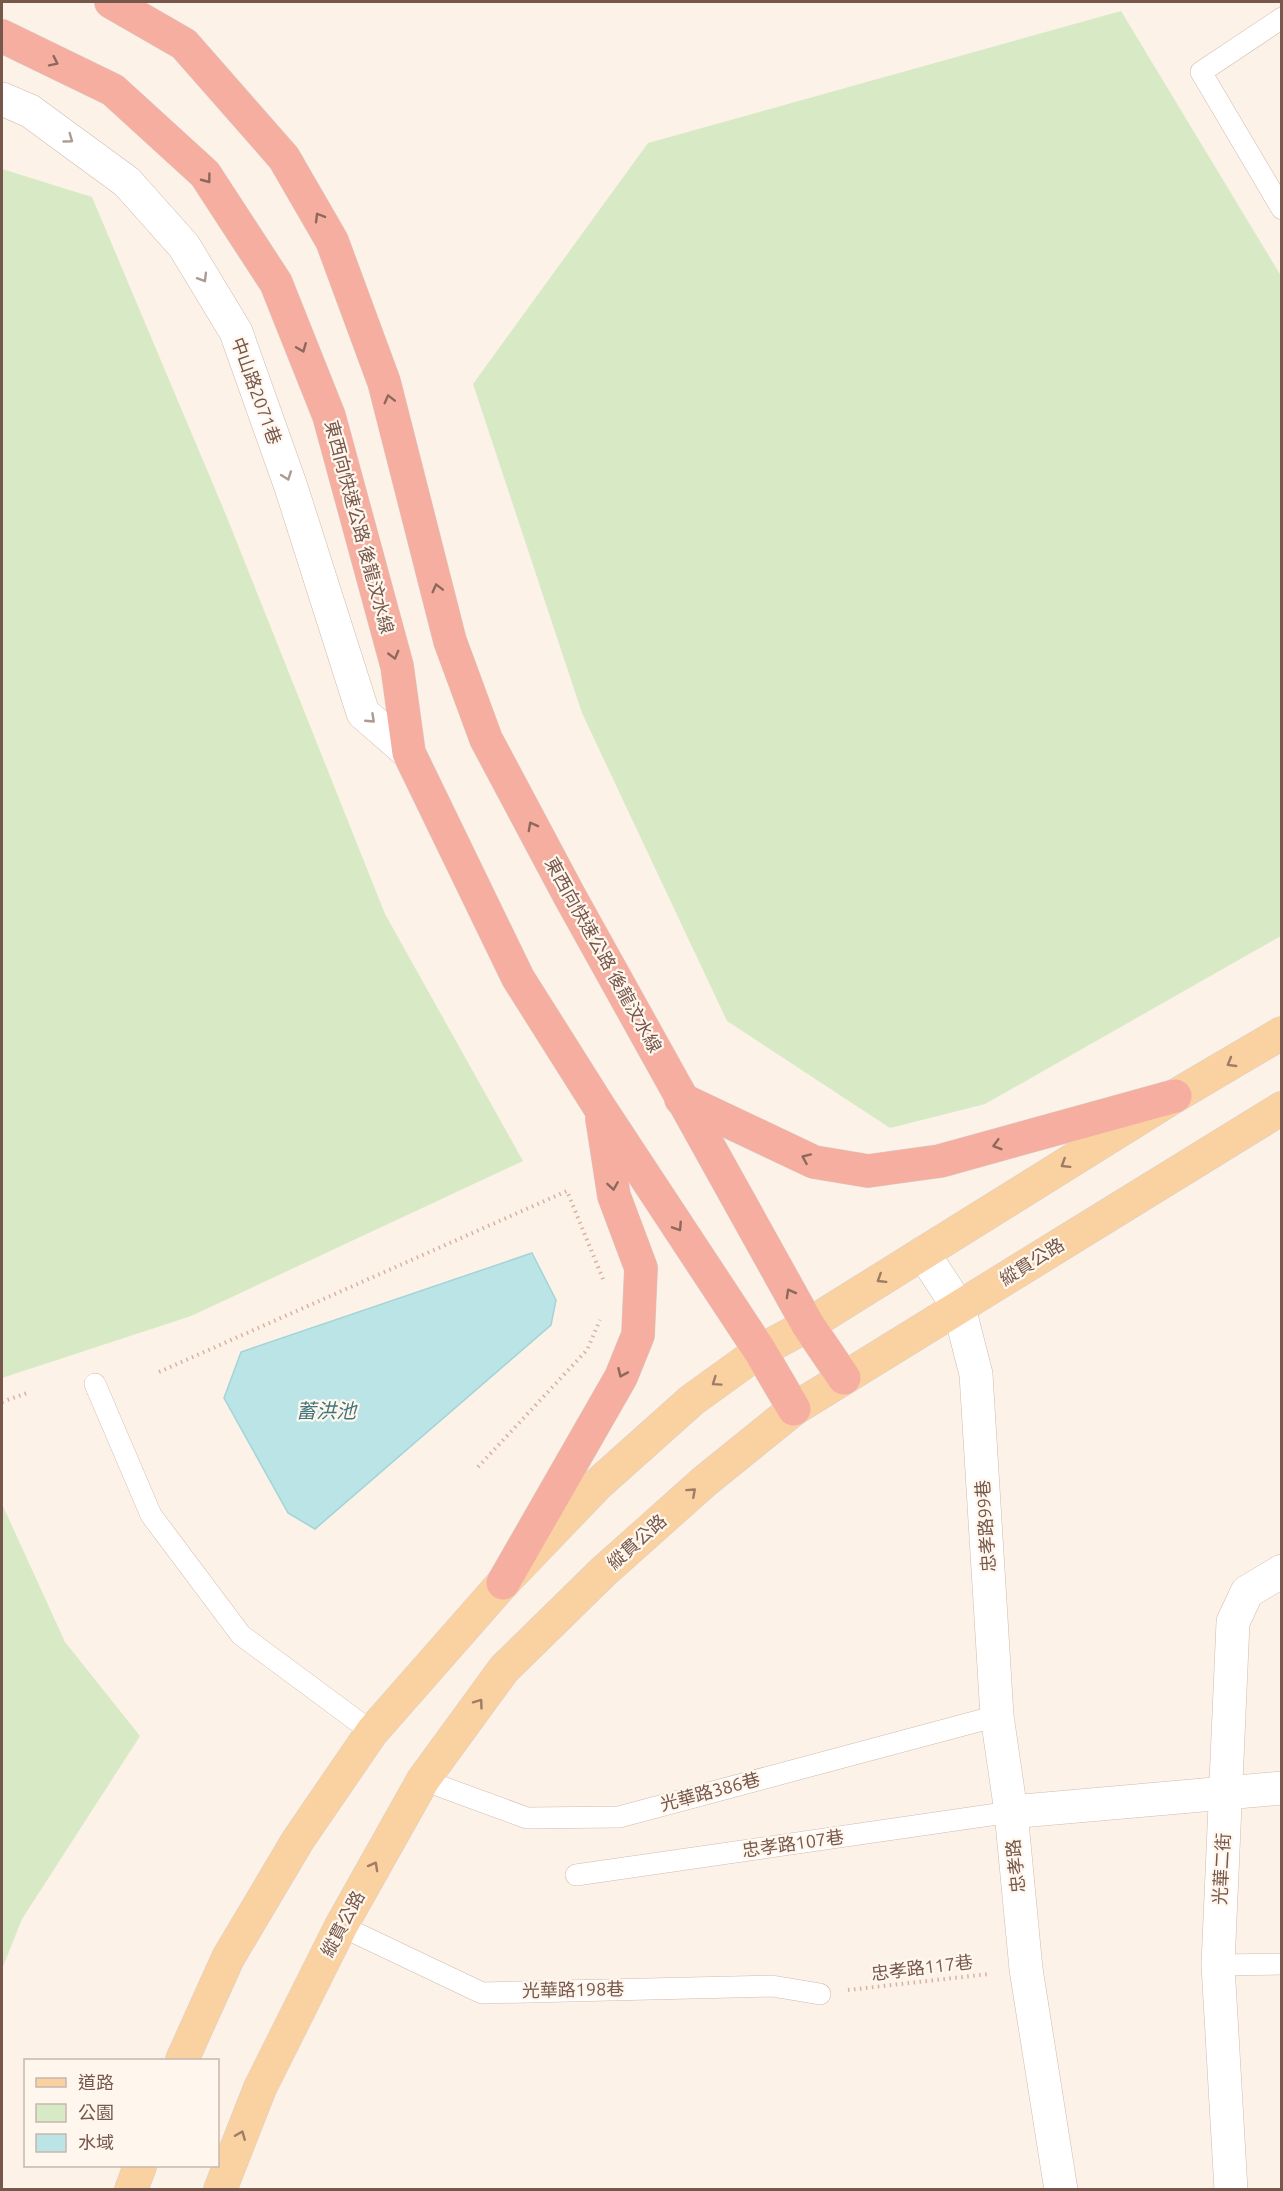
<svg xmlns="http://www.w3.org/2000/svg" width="1283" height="2191" font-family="Ubuntu,'Noto Sans TC',sans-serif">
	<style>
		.green { fill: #d7eac5 }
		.water { fill: #bbe4e6; stroke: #a2d4d8; stroke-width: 1.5 }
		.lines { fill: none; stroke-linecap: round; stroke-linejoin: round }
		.lane-casing { stroke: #d0bbaf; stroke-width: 22 }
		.street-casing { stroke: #d0bbaf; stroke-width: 34 }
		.primary-casing { stroke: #d9d0cd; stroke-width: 34 }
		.highway-casing { stroke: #d9d0cd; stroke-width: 34 }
		.path { stroke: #d7b2a2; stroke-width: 4; stroke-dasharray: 1.5 4.5; stroke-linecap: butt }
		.lane { stroke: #fff; stroke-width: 21 }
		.street { stroke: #fff; stroke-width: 33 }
		.primary { stroke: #fad1a1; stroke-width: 33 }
		.highway { stroke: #f5ae9f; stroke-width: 33 }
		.oneway { stroke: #8f685c }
		.oneway2 { stroke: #ad9a93 }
		.oneway3 { stroke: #9e7c65 }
		.labels { text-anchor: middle; stroke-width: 4.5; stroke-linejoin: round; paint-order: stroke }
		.street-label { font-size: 18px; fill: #76574b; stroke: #fff7ee }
		.water-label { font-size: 20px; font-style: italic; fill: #3f767b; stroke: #fff7ee }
	</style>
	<rect width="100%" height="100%" fill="#fcf2e7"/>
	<g class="green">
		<path d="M1121 11 1281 276V936L985 1104 890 1128 727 1021 582 713 473 384 648 143Z"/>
		<path d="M2 169 92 197 226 515 385 914 523 1161 191 1316 2 1378Z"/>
		<path d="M2 1504 65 1642 140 1736 22 1919 2 1969Z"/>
	</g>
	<path class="water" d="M532 1253 556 1300 551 1325 315 1529 288 1513 224 1398 241 1352Z"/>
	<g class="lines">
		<defs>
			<g id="lane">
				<path d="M1282 18 1201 72 1282 209"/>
				<path d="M95 1384 151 1515 241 1635 372 1732"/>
				<path d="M423 1780 527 1818 619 1817 997 1716"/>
				<path d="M576 1875 1011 1812"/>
				<path d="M341 1926 482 1993 772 1986 820 1994"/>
				<path d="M1218 1965 1282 1964"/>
			</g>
			<g id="street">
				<path d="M2 99 30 111 127 182 184 246 236 332 291 487 363 713 409 753"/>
				<path d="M923 1253 959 1308 976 1374 997 1716 1011 1812 1026 1969 1061 2190"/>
				<path d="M1011 1812 1282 1788"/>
				<path d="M1231 2190 1218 1965 1233 1622 1247 1592 1282 1571"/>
			</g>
			<g id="primary">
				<path d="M182 2060 228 1958 298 1840 372 1732 503 1583 598 1484 692 1400 760 1351 808 1325 1175 1096 1282 1033"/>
				<path d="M131 2190 140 2166"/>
				<path d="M220 2190 260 2088 341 1926 423 1780 504 1669 603 1572 705 1481 794 1409 1282 1108"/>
			</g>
			<g id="highway">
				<path d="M111 2 184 44 284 158 332 241 384 382 450 641 486 739 569 895 808 1325 844 1378"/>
				<path d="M2 36 113 90 205 174 276 283 329 416 397 666 409 753 518 978 600 1108 760 1351 794 1409"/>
				<path d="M681 1099 814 1162 868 1171 940 1161 1175 1096"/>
				<path d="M503 1583 621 1377 638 1335 641 1268 614 1196 602 1119"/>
			</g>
		</defs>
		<use href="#lane" class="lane-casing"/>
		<use href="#street" class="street-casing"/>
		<use href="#primary" class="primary-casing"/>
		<use href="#highway" class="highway-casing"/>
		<g class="path">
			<path d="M159 1372 567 1191 603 1279"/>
			<path d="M2 1402 30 1392"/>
			<path d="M478 1467 587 1350 600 1320"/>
			<path d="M848 1990 989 1974"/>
		</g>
		<use href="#lane" class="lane"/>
		<use href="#street" class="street"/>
		<use href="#primary" class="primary"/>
		<use href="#highway" class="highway"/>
	</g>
	<defs><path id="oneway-chevron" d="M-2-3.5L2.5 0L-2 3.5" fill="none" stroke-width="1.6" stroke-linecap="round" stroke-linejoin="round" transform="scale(1.5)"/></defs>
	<g class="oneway">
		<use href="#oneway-chevron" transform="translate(54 62) rotate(26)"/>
		<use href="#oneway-chevron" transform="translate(207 179) rotate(53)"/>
		<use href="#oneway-chevron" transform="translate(319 217) rotate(-120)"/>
		<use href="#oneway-chevron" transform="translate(302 348) rotate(68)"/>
		<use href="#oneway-chevron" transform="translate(389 399) rotate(-104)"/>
		<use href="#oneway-chevron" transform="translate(437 588) rotate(-104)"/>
		<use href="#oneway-chevron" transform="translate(394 655) rotate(75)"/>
		<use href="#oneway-chevron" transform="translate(532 826) rotate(-118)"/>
		<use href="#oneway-chevron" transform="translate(997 1145) rotate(164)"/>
		<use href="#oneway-chevron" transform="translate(806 1158) rotate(-156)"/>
		<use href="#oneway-chevron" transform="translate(613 1186) rotate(81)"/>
		<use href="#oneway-chevron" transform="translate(678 1227) rotate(57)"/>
		<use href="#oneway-chevron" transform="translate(790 1293) rotate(-119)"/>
		<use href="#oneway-chevron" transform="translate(622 1373) rotate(114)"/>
	</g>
	<g class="oneway2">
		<use href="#oneway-chevron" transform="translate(69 139) rotate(36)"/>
		<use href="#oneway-chevron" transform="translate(203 278) rotate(59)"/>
		<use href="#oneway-chevron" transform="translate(287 476) rotate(70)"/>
		<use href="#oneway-chevron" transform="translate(371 719) rotate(43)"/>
	</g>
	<g class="oneway3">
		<use href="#oneway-chevron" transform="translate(1231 1063) rotate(150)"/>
		<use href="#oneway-chevron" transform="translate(1065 1164) rotate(148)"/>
		<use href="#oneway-chevron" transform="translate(881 1279) rotate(148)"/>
		<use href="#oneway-chevron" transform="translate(716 1382) rotate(145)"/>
		<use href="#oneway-chevron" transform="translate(692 1492) rotate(-42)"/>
		<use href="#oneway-chevron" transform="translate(479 1703) rotate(-54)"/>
		<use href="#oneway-chevron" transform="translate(374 1866) rotate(-61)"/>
		<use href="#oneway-chevron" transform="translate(241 2135) rotate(-68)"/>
	</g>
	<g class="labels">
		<g class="street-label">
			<text transform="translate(256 391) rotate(70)" y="6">中山路2071巷</text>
			<text transform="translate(359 527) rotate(75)" y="6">東西向快速公路 後龍汶水線</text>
			<text transform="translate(603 955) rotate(61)" y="6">東西向快速公路 後龍汶水線</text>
			<text transform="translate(1032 1262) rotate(-32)" y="6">縱貫公路</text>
			<text transform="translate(986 1526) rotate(-94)" y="6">忠孝路99巷</text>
			<text transform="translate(637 1542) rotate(-42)" y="6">縱貫公路</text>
			<text transform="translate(710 1792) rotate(-15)" y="6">光華路386巷</text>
			<text transform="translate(793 1844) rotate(-8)" y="6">忠孝路107巷</text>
			<text transform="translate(1016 1866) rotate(-96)" y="6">忠孝路</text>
			<text transform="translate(1222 1869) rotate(-87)" y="6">光華二街</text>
			<text transform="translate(343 1924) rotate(-62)" y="6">縱貫公路</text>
			<text transform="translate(922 1968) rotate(-7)" y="6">忠孝路117巷</text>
			<text transform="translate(573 1990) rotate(-1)" y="6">光華路198巷</text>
		</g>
		<g class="water-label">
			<text x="326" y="1418">蓄洪池</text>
		</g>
	</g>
	<rect width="1283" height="2191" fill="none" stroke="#76574b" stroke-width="6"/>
	<rect x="24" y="2059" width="195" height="108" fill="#fff7ee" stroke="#c8b7ad" stroke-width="1.5"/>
	<rect x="36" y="2078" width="30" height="9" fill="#fad1a1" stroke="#c8b7ad" stroke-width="1.5"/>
	<text x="78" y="2089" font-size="18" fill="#76574b">道路</text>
	<rect x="36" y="2104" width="30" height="18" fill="#d7eac5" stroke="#c8b7ad" stroke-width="1.5"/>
	<text x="78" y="2119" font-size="18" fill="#76574b">公園</text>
	<rect x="36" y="2134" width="30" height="18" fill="#bbe4e6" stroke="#c8b7ad" stroke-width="1.5"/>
	<text x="78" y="2149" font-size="18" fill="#76574b">水域</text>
</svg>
